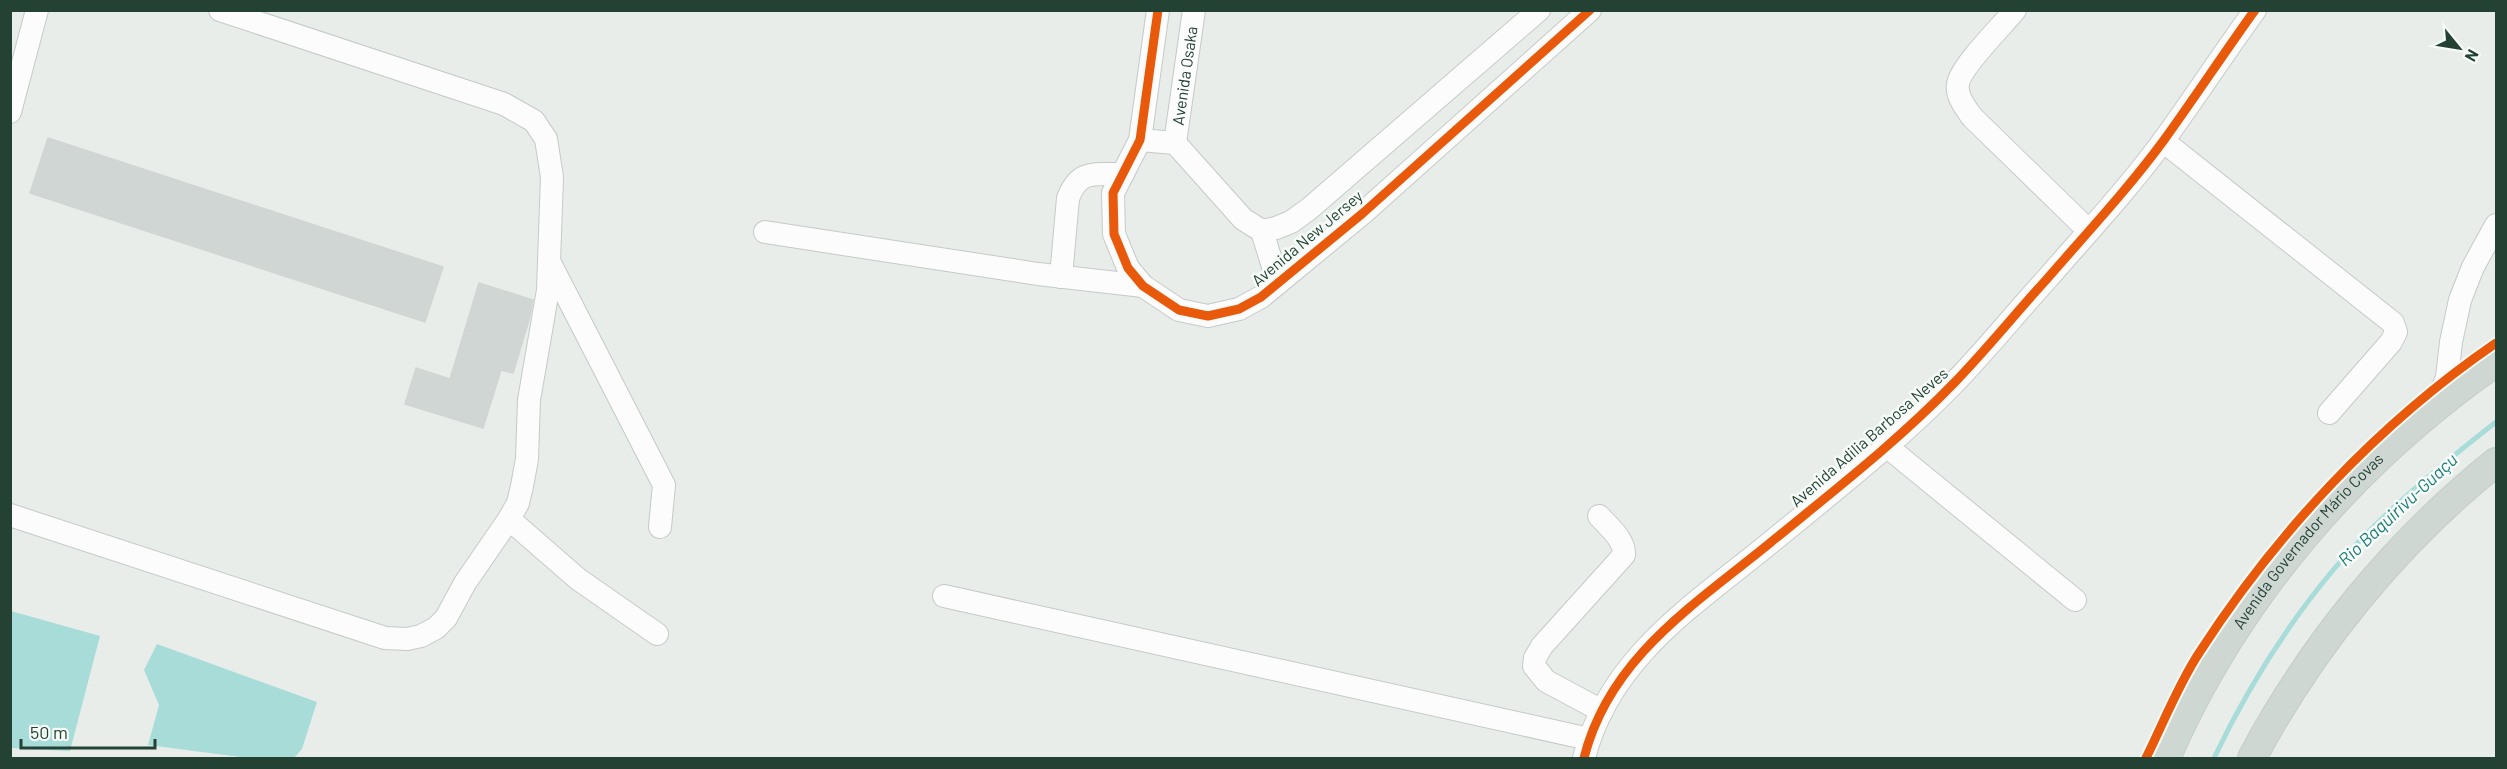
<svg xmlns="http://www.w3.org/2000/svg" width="2507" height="769" font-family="Barlow,sans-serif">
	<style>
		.water { fill: #a8dcd9 }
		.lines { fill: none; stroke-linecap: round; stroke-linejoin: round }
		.stream { stroke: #a8dcd9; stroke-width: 5 }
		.building { fill: #d0d6d3; stroke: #d1d6d3; stroke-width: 1.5 }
		.minor-casing { stroke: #c5cac7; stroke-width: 24 }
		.major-casing { stroke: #c3ccc7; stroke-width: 30 }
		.minor { stroke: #fcfcfc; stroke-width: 22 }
		.major { stroke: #cfd7d3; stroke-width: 28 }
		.cycleway-casing { stroke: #f7fbf8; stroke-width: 13 }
		.cycleway { stroke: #e8590c; stroke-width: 9 }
		.labels { text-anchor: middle; stroke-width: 5; stroke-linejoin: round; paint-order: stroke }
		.street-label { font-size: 16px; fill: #234234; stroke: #f7fbf8 }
		.water-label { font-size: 18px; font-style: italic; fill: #1a7b79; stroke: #f7fbf8 }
	</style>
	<rect width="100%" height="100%" fill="#e8edea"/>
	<g class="water">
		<path d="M11 611 100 636 70 751 11 748Z"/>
		<path d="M157 644 317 702 302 749 294 758H248L148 745 159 705 144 670Z"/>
	</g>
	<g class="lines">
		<path class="stream" d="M2214 758C2246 691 2286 626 2334 569 2379 516 2441 465 2496 422"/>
	</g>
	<g class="building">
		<path d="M48 138 443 267 425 322 30 193Z"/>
		<path d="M479 283 533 300 529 320 513 373 501 370 483 428 405 404 416 368 450 379Z"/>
	</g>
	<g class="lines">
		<defs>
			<g id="minor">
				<path d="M1158 10 1140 140 1113 193 1114 234 1128 268 1143 286 1179 310 1208 316 1239 309 1261 297 1363 213 1590 10"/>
				<path d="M2015 10C2003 25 1960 67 1958 84 1956 96 1965 107 1972 117L2089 231"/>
				<path d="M10 112 37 10"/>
				<path d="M1140 140 1175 143 1243 219 1262 231 1276 228 1291 222 1309 209 1539 10"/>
				<path d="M2163 141 2393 323 2396 332 2391 342 2329 413"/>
				<path id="s1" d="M1175 143 1194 10"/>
				<path d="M1262 231 1278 283"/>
				<path d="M765 232 1038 274 1143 286"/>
				<path d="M551 265 664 485 660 527"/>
				<path d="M1061 277 1068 198C1080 168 1095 175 1123 174"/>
				<path d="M2436 407 2447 377 2451 342 2460 300 2473 267 2496 225"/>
				<path d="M1885 445 2075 600"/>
				<path d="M10 515 385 638 407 639 421 636 436 628 446 618 465 583 509 519 518 503 522 486 527 459 529 400 548 290 552 177 546 139 534 121 504 104 220 10"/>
				<path d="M1599 516C1609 527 1625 540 1624 555L1542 646 1535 658 1534 666 1546 681 1602 711"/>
				<path d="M509 519 578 579 657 634"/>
				<path d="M944 596 1589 739"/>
				<path d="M1584 758C1609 658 1694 605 1770 543 1832 492 1898 441 1954 383 1986 350 2015 314 2046 280 2086 234 2128 189 2164 140 2195 97 2224 53 2255 10"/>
			</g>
			<g id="major">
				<path id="s2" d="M2166 758C2236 597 2353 462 2496 362"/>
				<path d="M2252 758C2312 645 2396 542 2496 462"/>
			</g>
		</defs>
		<use href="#minor" class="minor-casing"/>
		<use href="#major" class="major-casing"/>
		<use href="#minor" class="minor"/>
		<use href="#major" class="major"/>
		<defs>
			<g id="cycleway">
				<path d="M1158 10 1140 140 1113 193 1114 234 1128 268 1143 286 1179 310 1208 316 1239 309 1261 297 1363 213 1590 10"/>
				<path d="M1584 758C1609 658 1694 605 1770 543 1832 492 1898 441 1954 383 1986 350 2015 314 2046 280 2086 234 2128 189 2164 140 2195 97 2224 53 2255 10"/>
				<path d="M2146 758C2163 724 2178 685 2199 653 2277 532 2378 424 2496 343"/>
			</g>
		</defs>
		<use href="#cycleway" class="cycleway-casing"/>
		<use href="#cycleway" class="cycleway"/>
	</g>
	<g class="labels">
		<g class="street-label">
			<text dy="6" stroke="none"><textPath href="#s1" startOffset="68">Avenida Osaka</textPath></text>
			<text transform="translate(1307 238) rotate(-40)" y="6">Avenida New Jersey</text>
			<text transform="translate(1869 437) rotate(-41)" y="6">Avenida Adilia Barbosa Neves</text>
			<text dy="6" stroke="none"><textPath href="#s2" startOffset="261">Avenida Governador Mário Covas</textPath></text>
		</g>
		<g class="water-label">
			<text transform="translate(2398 510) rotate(-43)" y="6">Rio Baquirivu-Guaçu</text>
		</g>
	</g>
	<rect width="2507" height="769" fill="none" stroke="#234234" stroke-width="24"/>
	<g transform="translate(2459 48) rotate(120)" stroke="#f7fbf8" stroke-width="4.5" paint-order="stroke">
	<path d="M0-4.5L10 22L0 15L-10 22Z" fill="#234234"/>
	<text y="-9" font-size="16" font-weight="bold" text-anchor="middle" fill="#234234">N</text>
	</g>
	<path d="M21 739v9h134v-9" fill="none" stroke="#234234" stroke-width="3"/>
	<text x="30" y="739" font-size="18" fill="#234234" stroke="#f7fbf8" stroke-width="4.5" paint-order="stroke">50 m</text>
</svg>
